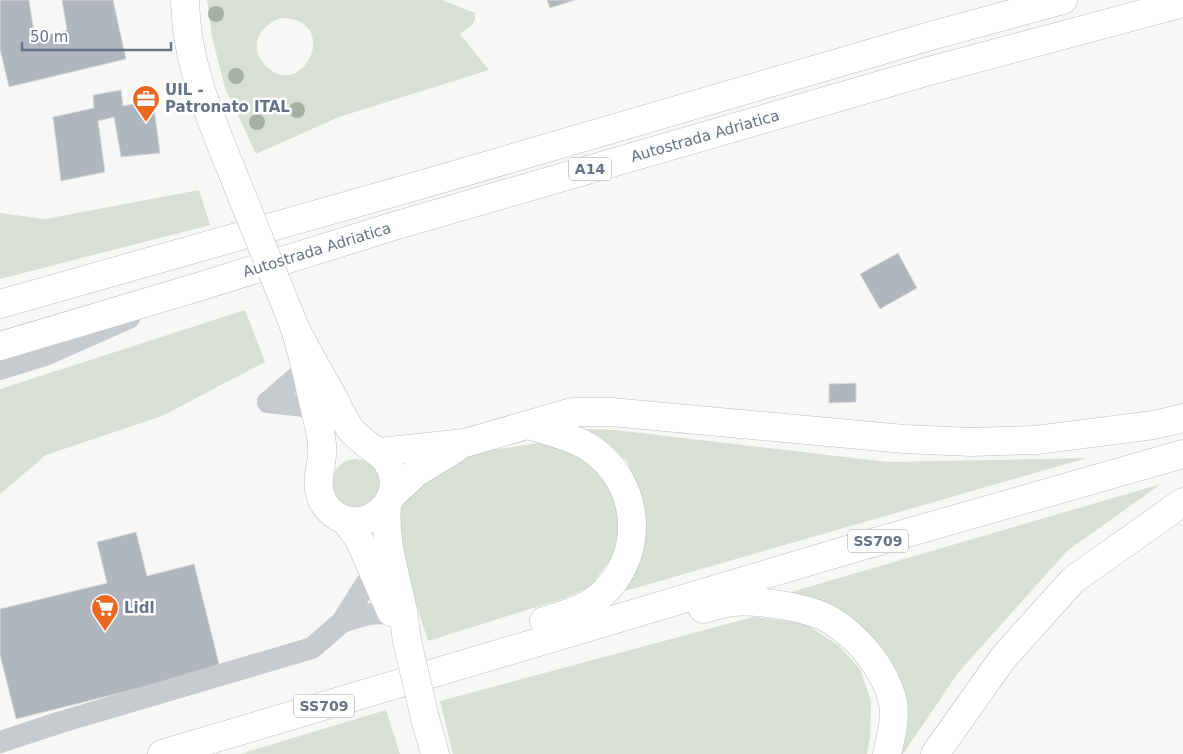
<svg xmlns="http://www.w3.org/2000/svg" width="1183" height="754" font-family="'DejaVu Sans',sans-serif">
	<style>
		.green { fill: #d8e0d5; fill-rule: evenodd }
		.building { fill: #afb6bd; stroke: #d9d9d7 }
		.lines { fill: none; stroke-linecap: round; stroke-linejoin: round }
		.major-casing { stroke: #babdc2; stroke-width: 29 }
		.highway-casing { stroke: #b9bcc0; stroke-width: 29 }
		.minor { stroke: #c7cace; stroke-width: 22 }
		.major { stroke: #fff; stroke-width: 28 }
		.highway { stroke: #fff; stroke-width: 28 }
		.major-bridge-casing { stroke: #babdc2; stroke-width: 29; stroke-linecap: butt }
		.major-bridge { stroke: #fff; stroke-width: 28 }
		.tree { fill: #a5b2a3 }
		.labels { text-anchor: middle; stroke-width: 5; stroke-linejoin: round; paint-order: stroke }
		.shield { fill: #fff; stroke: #939eab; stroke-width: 1 }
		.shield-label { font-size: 14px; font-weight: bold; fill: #657487 }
		.poi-label { font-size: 15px; font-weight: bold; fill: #657487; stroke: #fff; text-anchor: start }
		.street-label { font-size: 15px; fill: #657487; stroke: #fff }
	</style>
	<rect width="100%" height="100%" fill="#f7f8f5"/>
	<g class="green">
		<path d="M207 0H442L475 13C477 25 468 27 460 34L489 70 339 117 256 154 225 88 212 37ZM282 18C343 20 302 104 265 65 247 46 261 24 282 18Z"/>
		<path d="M199 190 210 225 0 279V213L45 219Z"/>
		<path d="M245 310 265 362 162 416 46 455 0 494V389Z"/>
		<path d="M586 429 615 430 888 462 1087 458 625 591 643 546 641 500 627 461Z"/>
		<path d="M545 442 571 446 596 465 611 486 620 520 615 554 590 587 562 599 428 641 396 542V514L404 496 421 478 473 453Z"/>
		<circle cx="356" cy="483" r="24"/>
		<path d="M1161 484 1067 551 958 673 903 754H893L904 720 893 664 857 623 791 592Z"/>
		<path d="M753 617 804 623 838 645 860 669 871 701 870 738 867 754H453L440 701Z"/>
		<path d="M386 710 400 754H240Z"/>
	</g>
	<g class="building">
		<path d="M0 0H29L35 38 67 30 62 0H113L126 59 9 87 0 49Z"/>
		<path d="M547 0H575L550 8Z"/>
		<path d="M121 90 123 106 153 100 160 153 121 157 114 117 98 121 105 172 61 181 53 117 94 108 93 95Z"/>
		<path d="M898 253 917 288 880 309 860 274Z"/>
		<path d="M856 383V402L829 403V384Z"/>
		<path d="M136 532 147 576 194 564 220 668 16 719 0 655V609L107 583 97 542Z"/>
	</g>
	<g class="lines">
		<defs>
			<g id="major">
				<path d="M185 0C186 58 207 111 229 164"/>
				<path d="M293 323C302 348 307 375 313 401 316 415 321 431 322 445 324 462 315 478 320 494 323 506 334 517 346 520 374 528 403 497 391 469 383 450 361 445 349 427 343 418 338 407 333 397 320 375 308 353 296 330"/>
				<path d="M387 506C384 541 395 573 402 606 405 618 405 630 407 641"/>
				<path d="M345 520 359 539 391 612"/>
				<path d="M425 718 435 754"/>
			</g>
			<g id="highway">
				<path d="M0 304 427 183 934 35 1063 0"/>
				<path d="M0 346 198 287 394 226 929 71 1183 3"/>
				<path d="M529 425C549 432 572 436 590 448 641 482 647 556 600 596 584 609 563 615 544 621"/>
				<path d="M379 452 465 443 572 412H611L904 439 971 442 1036 440 1154 425 1183 418"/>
				<path d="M392 495 417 472 455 449"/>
				<path d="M703 609C712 607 722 603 732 602 758 600 810 607 832 621 859 638 883 667 892 698 897 715 891 737 887 754"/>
				<path d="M162 754 851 549 1183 454"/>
				<path d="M935 754 1003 658 1073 580 1183 502"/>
			</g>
		</defs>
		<use href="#major" class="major-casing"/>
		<use href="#highway" class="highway-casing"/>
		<g class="minor">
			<path d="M0 369 45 355 129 318"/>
			<path d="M268 402 297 377 305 367"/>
			<path d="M268 402 304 406 316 414"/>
			<path d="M342 622C359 617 374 610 392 615"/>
			<path d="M0 742 61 722 312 648 342 622 373 573"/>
		</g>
		<use href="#major" class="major"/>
		<use href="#highway" class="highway"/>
		<defs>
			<g id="major-bridge">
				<path d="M229 164 293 323"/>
				<path d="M407 641 425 718"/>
			</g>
		</defs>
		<use href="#major-bridge" class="major-bridge-casing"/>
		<use href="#major-bridge" class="major-bridge"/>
	</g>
	<g class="tree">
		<circle cx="216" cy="14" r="8"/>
		<circle cx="236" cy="76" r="8"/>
		<circle cx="297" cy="110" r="8"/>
		<circle cx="257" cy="122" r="8"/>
	</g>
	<defs>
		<symbol id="office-pin" viewBox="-11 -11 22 30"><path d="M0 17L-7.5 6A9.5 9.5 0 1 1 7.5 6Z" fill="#ec6820" stroke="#fff"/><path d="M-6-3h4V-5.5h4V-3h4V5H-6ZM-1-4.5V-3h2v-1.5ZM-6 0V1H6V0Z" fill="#fff"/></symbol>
		<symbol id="supermarket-pin" viewBox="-11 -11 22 30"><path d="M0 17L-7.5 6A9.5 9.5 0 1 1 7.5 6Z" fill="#ec6820" stroke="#fff"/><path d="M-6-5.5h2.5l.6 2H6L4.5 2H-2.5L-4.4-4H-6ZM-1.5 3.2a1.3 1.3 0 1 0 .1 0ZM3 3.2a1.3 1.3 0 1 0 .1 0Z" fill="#fff"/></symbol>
	</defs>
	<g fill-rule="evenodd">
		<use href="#office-pin" x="130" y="83" width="32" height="43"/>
		<use href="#supermarket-pin" x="89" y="592" width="32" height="43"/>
	</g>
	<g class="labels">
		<g class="shield">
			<rect x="569" y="157.5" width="42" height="23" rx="4"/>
			<rect x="848" y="529.5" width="60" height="23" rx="4"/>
			<rect x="294" y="694.5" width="60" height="23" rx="4"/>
		</g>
		<g class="shield-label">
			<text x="590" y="174">A14</text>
			<text x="878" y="546">SS709</text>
			<text x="324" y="711">SS709</text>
		</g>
		<g class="poi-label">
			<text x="165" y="95">UIL -<tspan x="165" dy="17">Patronato ITAL</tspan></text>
			<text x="124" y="613">Lidl</text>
		</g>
		<g class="street-label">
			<text transform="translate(705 136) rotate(-16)" y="5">Autostrada Adriatica</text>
			<text transform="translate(317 250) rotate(-17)" y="5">Autostrada Adriatica</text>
		</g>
	</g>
	<path d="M22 42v8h149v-8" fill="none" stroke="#657487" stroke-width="2.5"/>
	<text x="30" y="42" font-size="15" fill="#657487" stroke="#ffffff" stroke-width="4" paint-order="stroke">50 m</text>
</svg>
